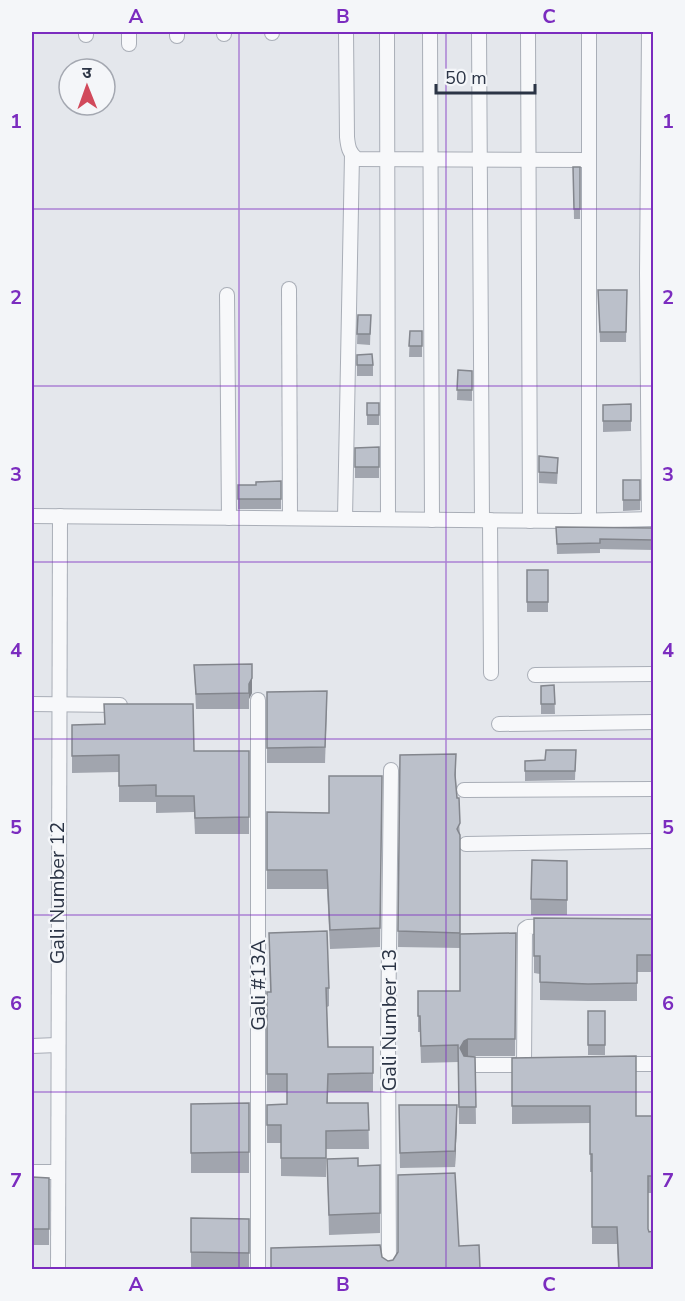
<svg xmlns="http://www.w3.org/2000/svg" width="685" height="1301" font-family="'Nunito Sans','Noto Sans Devanagari',sans-serif">
	<style>
		.lines { fill: none; stroke-linecap: round; stroke-linejoin: round }
		.minor-casing { stroke: #a9aeb7; stroke-width: 16 }
		.minor { stroke: #f7f8fa; stroke-width: 14 }
		.wall { fill: #a1a5ae }
		.shaded-wall { fill: #83868d }
		.building { fill: #bbc0ca; stroke: #83868d; stroke-width: 1.5 }
		.grid { fill: none; stroke: #7b2cbf; stroke-width: 1.5; stroke-opacity: 0.55 }
		.labels { text-anchor: middle; stroke-width: 4.5; stroke-linejoin: round; paint-order: stroke }
		.street-label { font-size: 20px; fill: #2b3445; stroke: #f4f6f9 }
		.neatline { fill: none; stroke: #7b2cbf; stroke-width: 2 }
		.grid-label { font-size: 20px; text-anchor: middle; font-weight: bold; fill: #7b2cbf }
	</style>
	<rect width="100%" height="100%" fill="#e4e7ec"/>
	<g class="lines">
		<defs>
			<g id="minor">
				<path d="M86 32V35"/>
				<path d="M177 32V36"/>
				<path d="M224 32V34"/>
				<path d="M346 32 347 137C348 147 349 153 357 159L589 160"/>
				<path d="M387 32 388 519"/>
				<path d="M430 32 432 520"/>
				<path d="M479 32 482 520"/>
				<path d="M528 32 530 521"/>
				<path d="M589 32V521"/>
				<path d="M649 32 647 273 649 519"/>
				<path d="M272 33V32"/>
				<path d="M129 44V32"/>
				<path d="M289 289 290 518"/>
				<path d="M227 295 229 518"/>
				<path d="M32 516 573 521 654 519"/>
				<path d="M345 518 352 155"/>
				<path d="M490 520 491 673"/>
				<path d="M535 675 654 674"/>
				<path d="M32 704 120 705"/>
				<path d="M499 724 654 722"/>
				<path d="M464 790 654 789"/>
				<path d="M466 844 654 841"/>
				<path d="M32 1046 57 1045"/>
				<path d="M620 1064H654"/>
				<path d="M469 1065H528"/>
				<path d="M524 1065 525 929 528 927 552 926"/>
				<path d="M32 1172H57"/>
				<path d="M58 1270 60 516"/>
				<path d="M258 1270V700"/>
				<path d="M389 1270 388 1039 391 770"/>
			</g>
		</defs>
		<use href="#minor" class="minor-casing"/>
		<use href="#minor" class="minor"/>
	</g>
	<g class="wall">
		<path d="M573 167H580V219H574Z"/>
		<path d="M598 290H627L626 342H600Z"/>
		<path d="M358 315H371L370 345 357 344Z"/>
		<path d="M410 331H422V357H409Z"/>
		<path d="M357 355 373 365V376H357Z"/>
		<path d="M458 370 472 371V401L457 400Z"/>
		<rect x="367" y="403" width="12" height="22"/>
		<path d="M603 405 631 421V431L603 432Z"/>
		<path d="M379 447V478H355V448Z"/>
		<path d="M539 456 558 468 557 484 539 483Z"/>
		<path d="M623 480H640V510L623 511Z"/>
		<path d="M281 481V509H238V485H256Z"/>
		<path d="M556 527 654 528V550L600 549V553L557 554Z"/>
		<rect x="527" y="570" width="21" height="42"/>
		<path d="M194 665 252 693 249 699V709H196Z"/>
		<path d="M554 685 555 714H541V686Z"/>
		<path d="M267 692 327 706 325 763H267Z"/>
		<path d="M104 704 194 751H249V834H195L194 812 156 813V802H119V772L72 773V725L104 724Z"/>
		<path d="M576 750 575 780 525 781V761L545 760Z"/>
		<path d="M400 755 456 769V781L460 835V934L516 933 515 1056H468L475 1057 476 1124H459L458 1062 421 1063 420 1032H418V991H460V948L398 947Z"/>
		<path d="M382 776 380 947 330 949 327 889H267V812L329 813Z"/>
		<path d="M567 861V915H531V899Z"/>
		<path d="M534 918 654 919V972H637V1001H588L540 1000V974L534 973Z"/>
		<path d="M269 933 329 988V1006L327 1007 328 1047 373 1073V1092H328V1103H368L369 1149H326V1177L281 1176V1143H267V1105L287 1104V1092H267V992H270Z"/>
		<rect x="588" y="1011" width="17" height="44"/>
		<path d="M512 1058 636 1116H654V1193H648V1229L654 1269H618L617 1244H592V1172H590V1123L512 1124Z"/>
		<path d="M249 1103V1173H191V1104Z"/>
		<path d="M399 1105 457 1120 455 1167 400 1168Z"/>
		<path d="M327 1159 358 1166 380 1165V1233L329 1235Z"/>
		<path d="M32 1177 49 1178V1245H32Z"/>
		<path d="M249 1219V1268L191 1267V1252Z"/>
	</g>
	<g class="shaded-wall">
		<path d="M252 678V693L249 699V684Z"/>
		<path d="M468 1039V1056L464 1058 460 1048 464 1041Z"/>
		<path d="M457 1105V1120L455 1167V1151Z"/>
	</g>
	<g class="building">
		<path d="M573 167H580V209H574Z"/>
		<path d="M598 290H627L626 332H600Z"/>
		<path d="M358 315H371L370 334H357Z"/>
		<path d="M410 331H422V346H409Z"/>
		<path d="M372 354 373 365H357V355Z"/>
		<path d="M458 370 472 371V390H457Z"/>
		<rect x="367" y="403" width="12" height="12"/>
		<path d="M631 404V421H603V405Z"/>
		<path d="M379 447V467H355V448Z"/>
		<path d="M539 456 558 458 557 473 539 472Z"/>
		<rect x="623" y="480" width="17" height="20"/>
		<path d="M281 481V499H238V485H256V482Z"/>
		<path d="M556 527 654 528V540L600 539V543L557 544Z"/>
		<rect x="527" y="570" width="21" height="32"/>
		<path d="M252 664V678L249 684V693L196 694 194 665Z"/>
		<path d="M554 685 555 704H541V686Z"/>
		<path d="M327 691 325 747 267 748V692Z"/>
		<path d="M104 704H193L194 751H249V817L195 818 194 796H156V785L119 786V755L72 756V725L105 724Z"/>
		<path d="M546 750H576L575 771H525V761L545 760Z"/>
		<path d="M456 754 455 775 457 798H459L460 823 457 829 460 835V933L398 931 400 755Z"/>
		<path d="M329 776H382L380 928 330 930 327 870H267V812L329 813Z"/>
		<path d="M532 860 567 861V900L531 899Z"/>
		<path d="M534 918 654 919V955H637V983L588 984 540 982V956H534Z"/>
		<path d="M327 931 329 988H326L328 1047H373V1073L328 1074 327 1103H368L369 1130 326 1131V1158H281V1125H267V1105L287 1104V1074H267V992H271L269 933Z"/>
		<path d="M516 933 515 1039H468L464 1041 460 1048 464 1056 475 1057 476 1107H459L458 1045 421 1046 420 1016H418V991H460V934Z"/>
		<rect x="588" y="1011" width="17" height="34"/>
		<path d="M636 1056V1116H654V1176H648V1229L649 1232 654 1231V1269H619L617 1227H592V1154H590V1106H512V1058Z"/>
		<path d="M249 1103V1152L191 1153V1104Z"/>
		<path d="M399 1105H457L455 1151 400 1153Z"/>
		<path d="M358 1158V1166L380 1165V1213L329 1215 327 1159Z"/>
		<path d="M455 1173 459 1246 479 1245 480 1269H271V1248L380 1245 382 1257 388 1261 393 1260 398 1252V1175Z"/>
		<path d="M32 1177 49 1178V1229H32Z"/>
		<path d="M191 1218 249 1219V1253L191 1252Z"/>
	</g>
	<path class="grid" d="M239 32V1270M446 32V1270M32 209H654M32 386H654M32 562H654M32 739H654M32 915H654M32 1092H654"/>
	<g class="labels">
		<g class="street-label">
			<text transform="translate(57 893) rotate(-90)" y="7">Gali Number 12</text>
			<text transform="translate(258 985) rotate(-90)" y="7">Gali #13A</text>
			<text transform="translate(389 1020) rotate(-90)" y="7">Gali Number 13</text>
		</g>
	</g>
	<rect width="685" height="1301" fill="none" stroke="#f4f6f9" stroke-width="66"/>
	<g transform="translate(87 87) rotate(359)"><circle r="28" fill="#f4f6f9" stroke="#a4a8b1" stroke-width="1.5"/>
	<path d="M0-4.5L10 22L0 15L-10 22Z" fill="#d1495b"/>
	<text y="-9" font-size="16" font-weight="bold" text-anchor="middle" fill="#2b3445">उ</text>
	</g>
	<path d="M436 84v9h99v-9" fill="none" stroke="#2b3445" stroke-width="3"/>
	<text x="445" y="84" font-size="18" fill="#2b3445" stroke="#f4f6f9" stroke-width="4.5" paint-order="stroke">50 m</text>
	<rect x="33" y="33" width="619" height="1235" class="neatline"/>
	<g class="grid-label">
		<text x="136" y="23">A</text>
		<text x="343" y="23">B</text>
		<text x="549" y="23">C</text>
		<text x="16" y="128">1</text>
		<text x="668" y="128">1</text>
		<text x="16" y="304">2</text>
		<text x="668" y="304">2</text>
		<text x="16" y="481">3</text>
		<text x="668" y="481">3</text>
		<text x="16" y="657">4</text>
		<text x="668" y="657">4</text>
		<text x="16" y="834">5</text>
		<text x="668" y="834">5</text>
		<text x="16" y="1010">6</text>
		<text x="668" y="1010">6</text>
		<text x="16" y="1187">7</text>
		<text x="668" y="1187">7</text>
		<text x="136" y="1291">A</text>
		<text x="343" y="1291">B</text>
		<text x="549" y="1291">C</text>
	</g>
</svg>
